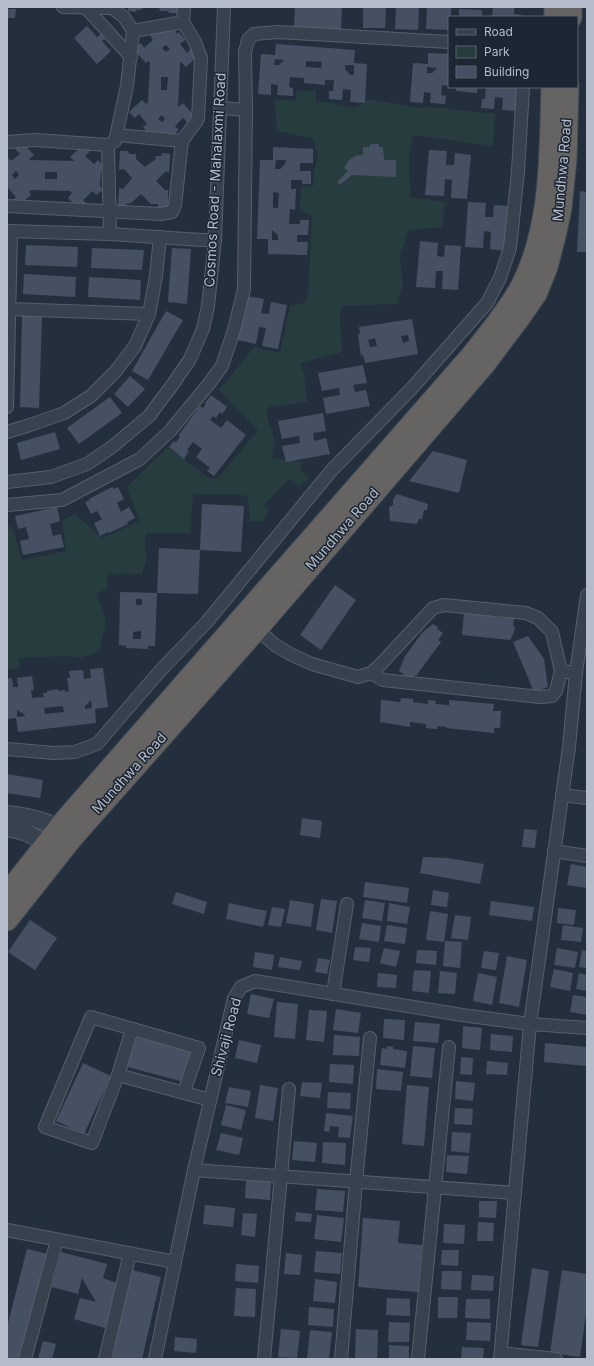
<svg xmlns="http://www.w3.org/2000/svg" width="594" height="1366" font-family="Inter,sans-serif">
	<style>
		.green { fill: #263c3f }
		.building { fill: #455162; fill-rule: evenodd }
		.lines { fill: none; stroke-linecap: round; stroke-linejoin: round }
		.minor-casing { stroke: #565f6c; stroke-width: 14 }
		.tertiary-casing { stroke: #565f6c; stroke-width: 18 }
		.trunk-casing { stroke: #434c59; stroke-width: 23 }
		.minor { stroke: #38414e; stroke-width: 12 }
		.tertiary { stroke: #38414e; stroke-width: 16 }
		.trunk { stroke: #656462; stroke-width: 21 }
		.labels { text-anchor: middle; stroke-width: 3; stroke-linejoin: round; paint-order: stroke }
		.street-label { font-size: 14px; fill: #b4bcc9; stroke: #1d2633 }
	</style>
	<rect width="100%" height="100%" fill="#242f3e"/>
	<path class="green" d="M297 91H316V101L332 103 354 108 370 99 417 108 431 107 495 114 493 146 413 135 409 155 410 197 445 202 442 227 408 230 400 257 403 285 397 304 341 306 340 318 342 352 300 363 304 372 307 402 268 407 267 416 275 441 272 458 303 462 300 470 309 478 299 487 289 479 264 505 269 509 263 522 250 521 248 497 237 494H193L190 533H147L145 538 146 560 142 574 107 573V588L97 593 106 622 99 651 80 658 65 656 19 658 20 668 7 670V527H12L22 560 66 551 62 520 75 514 102 538 140 521 127 487 168 447 210 479 218 478 258 430 219 390 254 347 280 353 290 306 305 303 308 295 312 215 300 210 301 187 313 186 314 172 318 154 312 138 277 131 274 99 295 101Z"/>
	<g class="building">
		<path d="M128 7H144L141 10H136V12L128 11Z"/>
		<path d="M158 7H178V13H169L168 11H161Z"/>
		<path d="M295 7H342L341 31 294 28Z"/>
		<path d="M363 7H386L385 28H363Z"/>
		<path d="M396 7H419L418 30 395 29Z"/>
		<path d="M427 7H451V17H449V30L426 29Z"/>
		<path d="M493 7H514V14L522 15 521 17H492Z"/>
		<path d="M7 9H16L15 18H7Z"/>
		<path d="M459 9 482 10V17H459Z"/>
		<path d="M87 26 97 37 101 34 105 39 102 41 111 51 97 64 74 38Z"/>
		<path d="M158 30H175L177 34 179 32 185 40 180 44 187 53 192 48 199 55 186 67 181 62 180 63 178 107 183 103 195 117 188 123 183 118 175 126 179 130 172 137 169 134 153 132 149 135 143 127 147 124 139 114 135 118 129 112 142 100 146 104 148 102 150 63 148 61 146 63 133 49 141 43 144 48 153 40 149 34ZM166 45 170 49 166 52 162 48ZM161 77H168L167 90H161ZM162 115 165 119 162 122 158 119Z"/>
		<path d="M276 44 355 50 354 63 367 64 365 103 350 102 351 90 343 89 342 100 329 99V91H333L334 80H325V85L304 83V78L290 77 289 87 293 88V96L277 95 278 85 271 84V95L258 94 261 54 275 55ZM275 59 284 60 279 65H274ZM306 61 322 62 321 68 306 67ZM345 65H354V75H350L345 69Z"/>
		<path d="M428 53 449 54V86L442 85 441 95 446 96 445 104 430 103 431 93 424 92 423 103 410 102 413 63 428 64ZM427 67 437 68 432 73H427Z"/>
		<path d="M456 87H477V93L456 91Z"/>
		<path d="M486 87H519L517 111 502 110 503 98 495 97 494 109 481 108 482 99H485Z"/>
		<path d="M22 142 34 155 29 159 30 160 75 161 70 157 81 147 90 151 85 156 94 164 98 160 104 167 101 170 100 186 103 190 96 195 93 191 83 200 87 204 81 210 68 198 72 193 70 191 31 190 29 192 31 195 18 206 13 200 16 197 8 188 7 189V157L11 161 20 154 15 149ZM16 171 19 175 15 179 12 175ZM45 172H57V179H45Z"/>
		<path d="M370 144H379V147H383L384 160H396V177L352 175 340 185 337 182 348 171 344 168 348 161 355 156 363 155V147H370Z"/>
		<path d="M273 147 313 149V163H300V171H311V184H302V180H291V189H296L295 210 290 209 289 224H300V220H309L308 235H297V242H308L307 255 268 254V239H257L260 160H273ZM276 160H286L285 164 280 169H275ZM273 192 279 193 278 208H273ZM272 230 278 235V240H272Z"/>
		<path d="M429 150 447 151 446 165H454L455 153 471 155 467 199 451 198 452 180 445 179 444 196 425 195Z"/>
		<path d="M120 151H128L129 154H136V159L145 167 156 159 155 156H162V153L170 154 169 172H165L156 181 165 190H168V207H158V204H151L141 194 131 203 126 204V206L118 205 119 188 123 189 132 178 124 169 119 170Z"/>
		<path d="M580 191 587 192V252H577Z"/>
		<path d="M468 202 486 203 485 217H493L494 205 509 206 506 251 490 249 491 232 484 231 483 248 465 247Z"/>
		<path d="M420 241 438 243 437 256 444 257 445 245 461 246 458 290 442 289 443 271H436L435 288 416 287Z"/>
		<path d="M26 245 78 247 77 267 25 265Z"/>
		<path d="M92 248 144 250 142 270 91 268Z"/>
		<path d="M172 248 191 249 187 304 168 302Z"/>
		<path d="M24 274 76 277 75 297 23 294Z"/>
		<path d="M89 277 141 280 140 300 88 297Z"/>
		<path d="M246 296 264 299 261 313 269 314 271 302 287 305 278 349 262 346 266 328 259 327 256 344 237 340Z"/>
		<path d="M166 311 183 320 148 380 132 371Z"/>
		<path d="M22 315 42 316 39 408 20 407Z"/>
		<path d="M412 319 418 354 365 363 363 355 361 356 358 334H360L359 327ZM408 335 409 341 403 343 401 336ZM375 338 377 346 370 347 368 340Z"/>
		<path d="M363 365 367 383 353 385 355 392 366 390 370 406 326 414 323 398 340 395 339 388 322 391 318 373Z"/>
		<path d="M130 376 145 389 128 407 114 394Z"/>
		<path d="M211 395 227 407 222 414 220 412 216 418 213 416 210 420 221 428 227 420 246 435 214 476 207 471 210 468 196 457 202 449 193 442 187 450 189 451 184 459 169 447 174 441 176 442 180 437 178 436 200 406 203 408 206 404 205 403Z"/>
		<path d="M110 397 122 413 79 444 67 428Z"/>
		<path d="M323 413 326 431 313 433 314 441 326 438 330 454 286 462 282 446 300 443 299 436 282 439 278 421Z"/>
		<path d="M55 432 60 449 21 460 17 443Z"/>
		<path d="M433 451 467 460 459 493 409 481Z"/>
		<path d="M112 487 114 489 118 487 124 499 117 503 121 512 129 507 135 518 127 522 128 524 109 533 108 532 100 536 94 523 102 519 97 511 91 514 85 502 90 500 89 499Z"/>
		<path d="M397 494 428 504 427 510H424L422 519H419L417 524 390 521 389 507 393 505V499Z"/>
		<path d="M202 504 244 506 241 552 200 550Z"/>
		<path d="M57 507 60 521 50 524 53 536 61 534 64 547 23 555 20 541 29 539 26 527 18 529 15 516Z"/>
		<path d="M159 548 200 550 198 594 157 593Z"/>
		<path d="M335 585 356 600 321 650 300 635Z"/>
		<path d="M120 592 157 593 155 646H148V649L126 648V646L119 645ZM136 599H142V605H136ZM141 631V639H133V632Z"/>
		<path d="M488 612 498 613 497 618H514L513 626H515L514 632 510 640 462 635 464 613 488 616Z"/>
		<path d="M433 624 438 627 437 629 443 633 438 640 441 642 416 676 415 675 411 680 399 671 404 658 413 645 422 633Z"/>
		<path d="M528 636 544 659 548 687 534 692 513 642Z"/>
		<path d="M103 668 108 707 95 709 96 723 18 732 16 718 7 719V679L12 678 13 687H18L17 678 32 676 34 690H31L32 698 44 697 43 693H47V691L58 689V691L65 690V692L69 691 67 678H70L69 671 83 670 84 679 91 678 90 669ZM91 700 92 708 85 709V706ZM63 706 64 712 45 714 44 708ZM17 710 24 714 25 716 17 717Z"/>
		<path d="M401 698 413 699V702L428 704V700L436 701 435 704 449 705V700L494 704 493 711H501L500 728H494V733L446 728 447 727 438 726 437 729 426 728V724L410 722V727L380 722 381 700 400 702Z"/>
		<path d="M7 774 43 780 40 798 7 793Z"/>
		<path d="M302 818 322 821 320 838 300 835Z"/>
		<path d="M524 829 537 830 535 848 522 847Z"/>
		<path d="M423 857 447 858 484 864 480 884 420 873Z"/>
		<path d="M571 864 587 867V888L567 885Z"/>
		<path d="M365 882 409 888 407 903 363 897Z"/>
		<path d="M433 890 449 893 447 907 431 905Z"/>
		<path d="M176 892 207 902 204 914 172 904Z"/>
		<path d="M321 899 337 901 332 933 316 930Z"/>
		<path d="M290 900 314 904 311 927 286 923Z"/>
		<path d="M365 900 385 903 382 921 362 918Z"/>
		<path d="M491 901 534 907 532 921 489 915Z"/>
		<path d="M229 903 267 911 263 927 226 919Z"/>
		<path d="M389 903 410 907 407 924 387 921Z"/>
		<path d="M272 907 285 909 281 927 268 925Z"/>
		<path d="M558 908 576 910 574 925 557 923Z"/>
		<path d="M430 911 448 914 444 942 426 940Z"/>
		<path d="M455 915 471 917 468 940 451 938Z"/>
		<path d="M30 920 57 938 35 970 8 952Z"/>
		<path d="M362 923 381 926 379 942 359 939Z"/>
		<path d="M387 925 407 928 405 944 384 941Z"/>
		<path d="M563 925 583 928 581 942 561 940Z"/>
		<path d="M445 941 462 942 460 968 443 966Z"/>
		<path d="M355 947 371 948 369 962 353 960Z"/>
		<path d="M384 948 400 951 396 967 380 963Z"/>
		<path d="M557 948 578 952 575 968 554 965Z"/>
		<path d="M417 950 437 951 436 965 416 963Z"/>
		<path d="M582 950 587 951V968L579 967Z"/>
		<path d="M484 951 499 953 496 970 481 968Z"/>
		<path d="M255 952 274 955 272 970 253 967Z"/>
		<path d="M507 956 527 960 519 1007 499 1003Z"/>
		<path d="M280 957 302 961 300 970 278 967Z"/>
		<path d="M318 958 330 960 327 974 315 972Z"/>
		<path d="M554 969 573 973 570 991 550 987Z"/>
		<path d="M414 970 431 971 429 993 412 991Z"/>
		<path d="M440 971 457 973 455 994 438 993Z"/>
		<path d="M378 973 397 975 396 988 377 987Z"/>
		<path d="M478 973 497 977 492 1005 473 1001Z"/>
		<path d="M579 973 587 975V991L576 989Z"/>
		<path d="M251 994 274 999 269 1018 247 1014Z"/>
		<path d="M573 995 587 997V1015L570 1012Z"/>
		<path d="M277 1002 298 1004 295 1039 274 1037Z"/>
		<path d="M336 1009 361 1013 358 1033 333 1030Z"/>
		<path d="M309 1010 327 1011 324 1042 306 1040Z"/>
		<path d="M384 1019 405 1020 404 1040 383 1038Z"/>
		<path d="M415 1022 440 1024 438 1043 413 1041Z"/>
		<path d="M463 1026 482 1028 480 1050 462 1048Z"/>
		<path d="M491 1034 513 1036 512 1052 490 1050Z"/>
		<path d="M334 1035 360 1037 359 1056 333 1055Z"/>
		<path d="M133 1037 192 1049 184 1082 124 1066Z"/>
		<path d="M239 1040 261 1045 257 1063 235 1058Z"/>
		<path d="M545 1043 587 1047V1066L544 1062Z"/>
		<path d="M387 1046 393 1047V1049L407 1051 405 1068 380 1065 382 1048 387 1049Z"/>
		<path d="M413 1046 435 1048 432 1078 410 1076Z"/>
		<path d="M461 1057 473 1058 472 1075 460 1074Z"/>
		<path d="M487 1061 508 1063 507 1075 486 1074Z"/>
		<path d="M83 1063 111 1076 84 1134 56 1121Z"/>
		<path d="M330 1064 354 1065 353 1084 329 1082Z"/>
		<path d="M377 1069 403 1072 401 1091 376 1089Z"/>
		<path d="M456 1081 475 1083 473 1101 455 1099Z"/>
		<path d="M302 1082 322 1083 320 1098 300 1096Z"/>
		<path d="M260 1085 278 1088 273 1121 255 1118Z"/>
		<path d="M407 1085 429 1087 424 1146 402 1144Z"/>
		<path d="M229 1087 251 1091 248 1107 225 1103Z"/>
		<path d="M328 1092 351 1093 350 1109 327 1108Z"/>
		<path d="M226 1105 246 1110 241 1130 221 1125Z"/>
		<path d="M455 1108 473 1109 472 1125 454 1124Z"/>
		<path d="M326 1113 353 1116 350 1138 338 1137 339 1127 330 1126 329 1132 324 1131Z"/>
		<path d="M452 1132 471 1133 469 1153 451 1151Z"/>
		<path d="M221 1133 243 1138 239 1155 216 1150Z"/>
		<path d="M294 1141 317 1143 315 1162 292 1160Z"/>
		<path d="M323 1142 346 1143 345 1165 322 1163Z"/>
		<path d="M447 1155 469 1156 467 1174 446 1172Z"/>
		<path d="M246 1180 271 1182 270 1200 245 1198Z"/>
		<path d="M317 1189 345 1191 343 1212 315 1210Z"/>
		<path d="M479 1201H497L496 1218 479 1217Z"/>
		<path d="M205 1205 235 1208 233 1227 203 1224Z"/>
		<path d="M296 1212 312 1214 311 1222 295 1221Z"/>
		<path d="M243 1213 257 1214 255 1237 241 1235Z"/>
		<path d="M317 1215 344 1218 341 1242 314 1239Z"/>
		<path d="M363 1218 400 1221 398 1243 422 1245 418 1292 358 1287Z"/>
		<path d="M478 1222 494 1223 493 1241H477Z"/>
		<path d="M444 1224 465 1225 464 1244 443 1243Z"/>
		<path d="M27 1249 48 1254 22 1359H7V1327Z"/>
		<path d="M442 1250H459L458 1266 441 1265Z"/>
		<path d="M316 1251 342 1253 340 1274 314 1272Z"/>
		<path d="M61 1252 107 1264 103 1278 119 1284 105 1328 74 1319 80 1298 96 1302 82 1278 78 1294 52 1287Z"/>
		<path d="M286 1253 302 1255 300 1275 284 1274Z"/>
		<path d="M236 1264 259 1266 258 1283 235 1281Z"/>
		<path d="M532 1268 549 1271 538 1347 521 1345Z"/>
		<path d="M132 1270 161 1277 142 1359H112Z"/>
		<path d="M562 1270 587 1274V1307L580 1357 550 1353Z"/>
		<path d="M442 1271H462L461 1290 441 1289Z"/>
		<path d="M472 1275 494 1276 493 1291 471 1290Z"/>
		<path d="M315 1279 337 1282 335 1303 313 1301Z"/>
		<path d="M236 1288 256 1289 255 1317 234 1316Z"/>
		<path d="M438 1297H458L457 1318H438Z"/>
		<path d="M387 1298 410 1299V1316L386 1315Z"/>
		<path d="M466 1299H490V1319L465 1318Z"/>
		<path d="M309 1307 334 1309 333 1327 308 1325Z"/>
		<path d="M389 1322 410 1323 409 1342H388Z"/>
		<path d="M467 1322 491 1323 490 1341 466 1340Z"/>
		<path d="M281 1329 300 1331 297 1358 278 1357Z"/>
		<path d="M356 1329 378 1330 377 1359H355Z"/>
		<path d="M310 1330 332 1332 329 1359H307Z"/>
		<path d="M175 1337 197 1339 196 1353 174 1351Z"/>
		<path d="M43 1341 56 1344 52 1359H38Z"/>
		<path d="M389 1345 409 1346V1359H389Z"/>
		<path d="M462 1347 484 1348 483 1359H461Z"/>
	</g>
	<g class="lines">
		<defs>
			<g id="minor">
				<path d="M63 7 112 8"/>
				<path d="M112 7V8L124 17 133 31 183 22 195 42 201 58 198 119 182 141"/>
				<path d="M86 8 131 57"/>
				<path d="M183 22 184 7"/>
				<path d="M220 108 246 110"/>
				<path d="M7 142 35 140 108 145 115 141 127 86 133 31"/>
				<path d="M108 145 110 234"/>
				<path d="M7 206 161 214 172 212 175 205 182 141 117 135"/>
				<path d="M7 231 110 234 201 240H215"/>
				<path d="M9 309 149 314"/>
				<path d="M7 407 11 231"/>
				<path d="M7 432 30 425 64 413 91 396 115 372 135 346 149 314 156 276 160 237"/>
				<path d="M7 482 51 477 87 464 112 447 149 416 173 384 190 359 203 329 208 306 215 240 224 7"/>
				<path d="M7 505 62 500 140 459 170 431 208 385 222 366 234 330 244 289 246 110 245 52 248 40 254 34 278 32 449 42"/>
				<path d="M257 629 275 645 290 654 312 664 358 677 371 673 380 665 433 608 444 605 526 613 538 618 552 632 561 671"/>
				<path d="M371 673 383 680 540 697 552 696 556 691 561 671 569 672"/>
				<path d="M7 749 54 753 75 752 97 744 160 671 206 623 331 471 412 388 487 303 500 278 510 248 518 171 523 87"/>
				<path d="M562 795 587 798"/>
				<path d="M554 851 587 856"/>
				<path d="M333 994 347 904"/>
				<path d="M118 1075 132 1029"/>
				<path d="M184 1092 199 1048 91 1017 45 1127 92 1143 118 1075 210 1100"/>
				<path d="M194 1170 515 1193"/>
				<path d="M7 1230 175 1262"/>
				<path d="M501 1353 556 1359"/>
				<path d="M25 1359 57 1240"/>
				<path d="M105 1359 130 1253"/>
				<path d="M155 1359 194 1170 234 998 241 987 255 981 462 1015 530 1024 587 1028"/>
				<path d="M264 1359 289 1089"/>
				<path d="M341 1359 356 1182 370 1038"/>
				<path d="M418 1359 449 1047"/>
				<path d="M500 1359 530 1024 569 747 576 673 587 595"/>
			</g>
			<g id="tertiary">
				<path d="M7 814C27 816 51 821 67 834"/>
				<path d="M7 828C29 831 38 838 54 853"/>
			</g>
			<g id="trunk">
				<path d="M555 17V7"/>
				<path d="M571 17V7"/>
				<path d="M7 894 65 820 472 355C489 333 509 310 522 285 552 225 550 153 552 87"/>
				<path d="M7 920 72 838 257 629 484 365 520 317 536 294 547 267 555 236 561 208 566 158 568 87"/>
			</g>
		</defs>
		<use href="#minor" class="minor-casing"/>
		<use href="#tertiary" class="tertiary-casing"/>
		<use href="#trunk" class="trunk-casing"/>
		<use href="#minor" class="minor"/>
		<use href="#tertiary" class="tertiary"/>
		<use href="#trunk" class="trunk"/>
	</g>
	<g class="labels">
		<g class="street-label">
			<text transform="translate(562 170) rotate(-85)" y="5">Mundhwa Road</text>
			<text transform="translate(215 180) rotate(-87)" y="5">Cosmos Road - Mahalaxmi Road</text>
			<text transform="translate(342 529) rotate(-49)" y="5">Mundhwa Road</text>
			<text transform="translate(129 773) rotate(-48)" y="5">Mundhwa Road</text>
			<text transform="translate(226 1037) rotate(-75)" y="5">Shivaji Road</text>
		</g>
	</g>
	<rect width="594" height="1366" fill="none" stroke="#b4bcc9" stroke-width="16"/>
	<rect x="448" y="16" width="130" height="72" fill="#1d2633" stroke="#59626f"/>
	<rect x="456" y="29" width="20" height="6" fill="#38414e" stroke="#59626f"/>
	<text x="484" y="36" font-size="12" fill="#b4bcc9">Road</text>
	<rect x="456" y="46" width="20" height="12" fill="#263c3f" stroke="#59626f"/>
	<text x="484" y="56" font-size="12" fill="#b4bcc9">Park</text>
	<rect x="456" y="66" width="20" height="12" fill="#455162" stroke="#59626f"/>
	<text x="484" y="76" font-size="12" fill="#b4bcc9">Building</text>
</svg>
